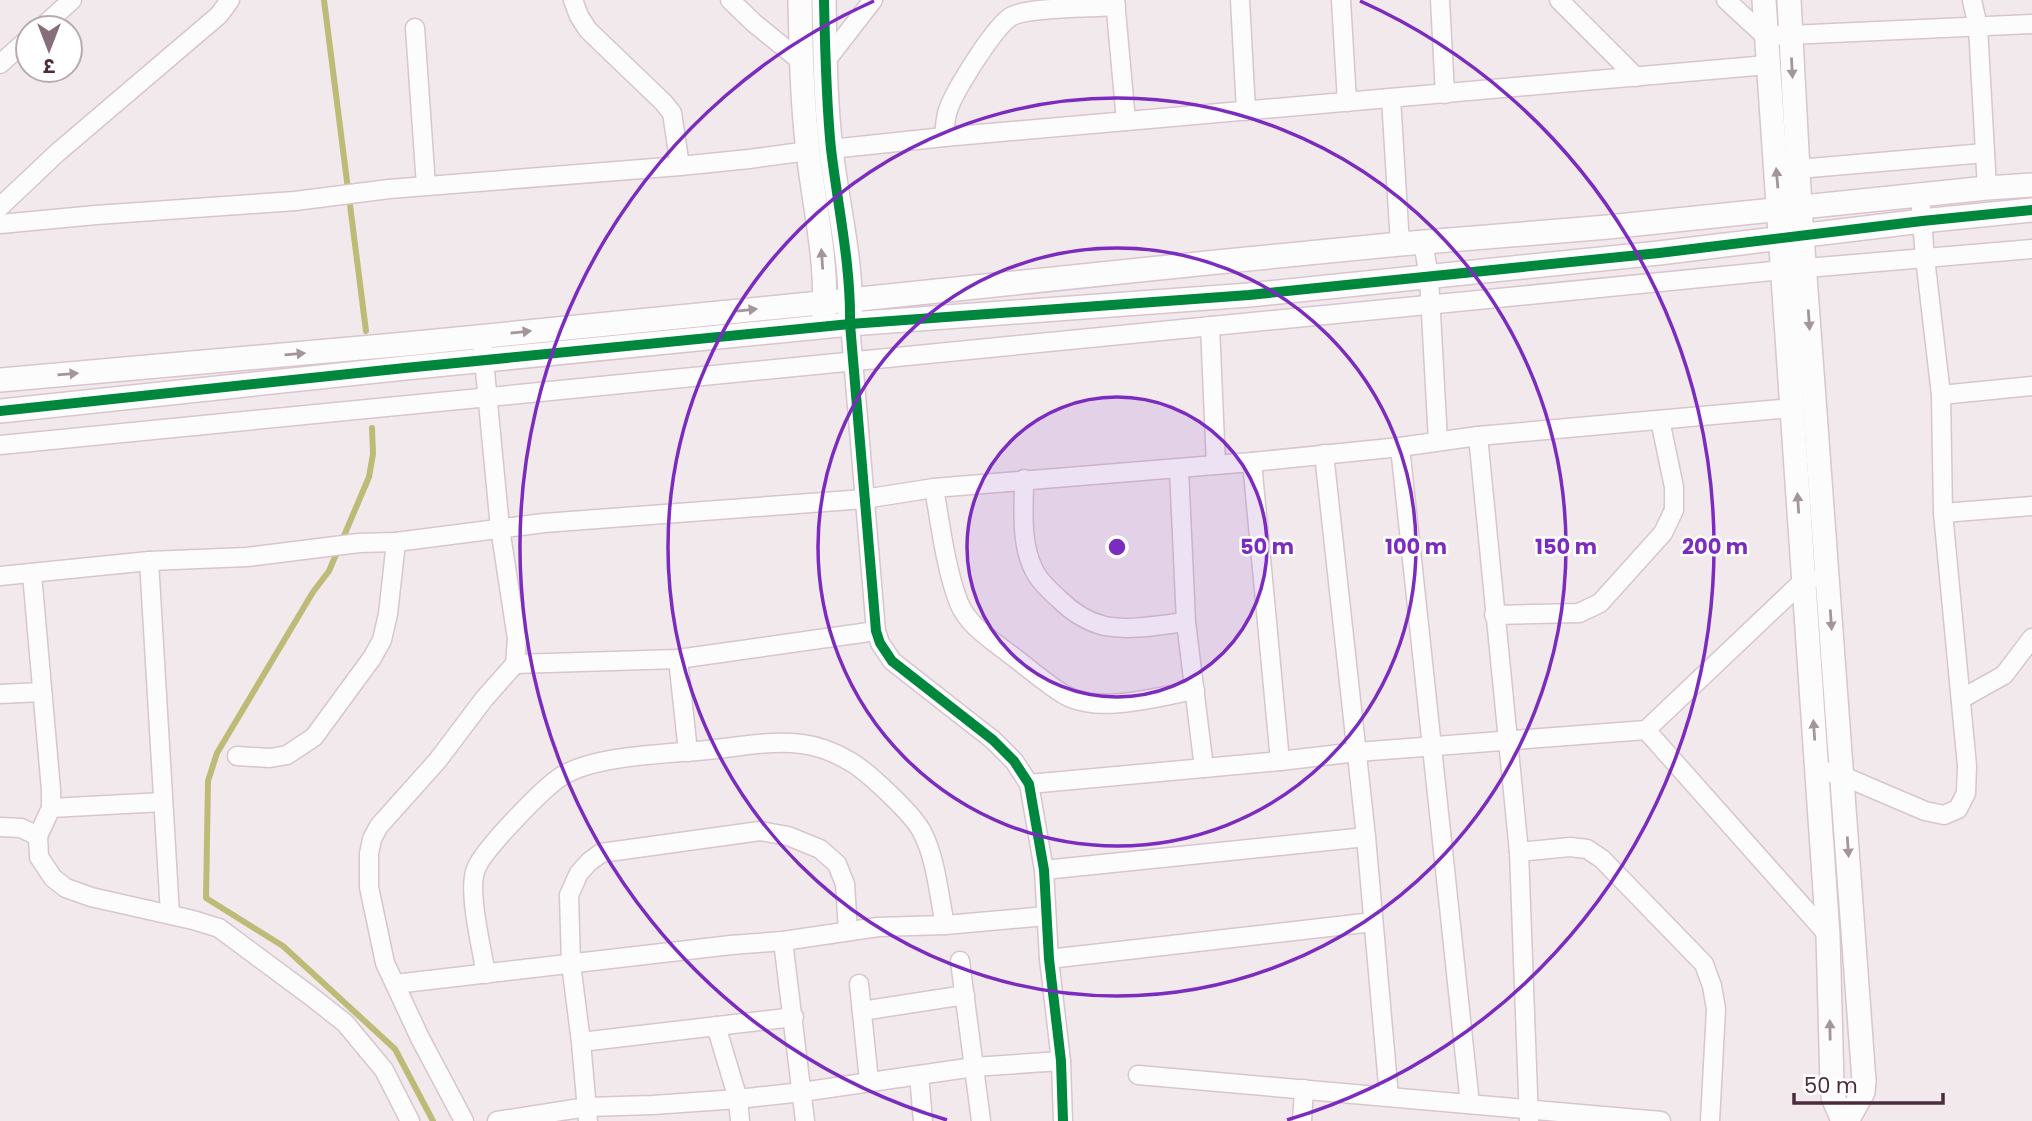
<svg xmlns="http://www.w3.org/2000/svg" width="2032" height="1121" font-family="Poppins,'Noto Sans Devanagari',sans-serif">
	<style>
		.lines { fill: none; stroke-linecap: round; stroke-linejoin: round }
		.stream { stroke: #bdbb77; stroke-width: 6 }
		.minor-casing { stroke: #d8c5ce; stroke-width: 21 }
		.tertiary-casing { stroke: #d8c5ce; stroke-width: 26 }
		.minor { stroke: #fdfcfc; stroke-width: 18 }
		.tertiary { stroke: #fdfcfc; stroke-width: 23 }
		.cycleway-casing { stroke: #fff; stroke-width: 15 }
		.cycleway { stroke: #00873e; stroke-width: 10 }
		.oneway { fill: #a4949c }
		.ring { fill: none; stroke: #7b2cbf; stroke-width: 3.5 }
		.centre { fill: #7b2cbf; stroke: #fff; stroke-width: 3.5 }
		.ring-label { font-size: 21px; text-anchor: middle; font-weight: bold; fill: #7b2cbf; stroke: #fff; stroke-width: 5; stroke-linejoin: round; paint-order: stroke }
	</style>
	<rect width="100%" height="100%" fill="#f2e9ed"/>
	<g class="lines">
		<g class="stream">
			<path d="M324 0 366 331"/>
			<path d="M372 428 373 454 369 477 329 571 313 592 217 753 208 781 206 898 283 946 395 1049 433 1121"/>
		</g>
		<defs>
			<g id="minor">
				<path d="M573 0 579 16 588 30 663 102 672 113 680 166"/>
				<path d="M730 0 754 23 802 62"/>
				<path d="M1115 0 1126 121"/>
				<path d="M1240 0 1246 111"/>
				<path d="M1341 0 1347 102"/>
				<path d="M1440 0 1445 94"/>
				<path d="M1559 0 1636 77"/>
				<path d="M1726 0 1765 36 2032 24"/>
				<path d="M1972 0 1978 27 1987 188"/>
				<path d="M41 28 72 0"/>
				<path d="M415 28 426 186"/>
				<path d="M825 62 873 0"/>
				<path d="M0 64 28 39"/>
				<path d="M1391 98 1400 244"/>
				<path d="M944 137C945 129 945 119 948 110 954 92 995 25 1012 16 1029 7 1094 8 1116 6"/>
				<path d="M831 149 944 137 1767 65"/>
				<path d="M1798 169 1985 153"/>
				<path d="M0 207 57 153 219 15 230 0"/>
				<path d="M0 224 96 215 295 201 389 189 680 166 749 159 808 151"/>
				<path d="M1423 242 1429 277 1438 441"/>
				<path d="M850 324 876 631 880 643 892 661 993 740 1014 761 1029 784 1044 870 1049 959 1061 1061 1063 1121"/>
				<path d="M1210 326 1216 465"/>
				<path d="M1941 395 2032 386"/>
				<path d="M1478 436 1519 852 1529 1121"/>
				<path d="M0 445 1783 270 2032 249"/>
				<path d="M1400 447 1470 1104"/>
				<path d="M1324 454 1366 837 1389 1096"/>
				<path d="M1252 462 1280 761"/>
				<path d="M1179 469 1186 622 1204 768"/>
				<path d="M1024 479C1024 508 1020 543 1034 570 1039 581 1050 591 1059 599 1071 611 1088 622 1105 626 1131 631 1160 625 1186 622"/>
				<path d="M934 488C940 522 946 571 959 603 968 625 989 638 1007 652 1026 666 1044 682 1063 694 1098 715 1156 697 1195 690"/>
				<path d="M1943 513 2032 506"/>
				<path d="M149 561 170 914"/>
				<path d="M32 574 51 790V808L38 836"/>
				<path d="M0 576 149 561 247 557 359 543 396 542 544 523 864 499 934 488 1252 462 1400 447 1478 436 1792 408"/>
				<path d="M1494 615 1579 613 1600 603 1663 533 1674 510V487L1660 420"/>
				<path d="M678 659 688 752"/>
				<path d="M515 664 678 659 876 631"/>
				<path d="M0 694 42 692"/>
				<path d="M1961 699 2004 675 2032 638"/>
				<path d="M1646 730 1828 935"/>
				<path d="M237 756 270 758 287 755 314 737 372 658 382 640 388 614 396 542"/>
				<path d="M1817 769 1843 776 1925 811 1944 815 1958 809 1966 793 1967 766 1943 513 1941 395 1925 258 1920 195"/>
				<path d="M1029 784 1280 761 1357 752 1646 730 1803 581 1811 579"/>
				<path d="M51 808 163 802"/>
				<path d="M0 827 21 828 38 836 39 857 53 878 66 888 91 897 193 920 219 928 312 997 345 1023 384 1070 410 1121"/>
				<path d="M1519 852 1570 847 1587 849 1602 859 1704 964 1712 986 1716 1009 1710 1121"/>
				<path d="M1044 870 1366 837"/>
				<path d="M783 941 805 1121"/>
				<path d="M1049 959 1373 922"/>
				<path d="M960 961 981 1121"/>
				<path d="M486 974C482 950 467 890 476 869 483 850 544 787 562 776 595 755 667 754 707 750 739 747 769 740 802 744 819 746 836 753 851 762 868 772 914 815 922 832 936 858 939 896 945 925"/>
				<path d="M395 984 731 945 783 941 878 927 945 925 1046 916"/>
				<path d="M859 984 869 1081"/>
				<path d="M862 1011 965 995"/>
				<path d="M716 1026 738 1099 740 1121"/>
				<path d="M581 1042 794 1017"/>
				<path d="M919 1075 923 1121"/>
				<path d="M1138 1075 1661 1121"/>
				<path d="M464 1121 420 1038 385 963 369 887V854L372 839 379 826 438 760 484 699 515 664 517 639 500 528 483 350"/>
				<path d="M497 1121 587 1107 653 1105 738 1099 802 1092 974 1067 1061 1061"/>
				<path d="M588 1121 581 1042 571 964 569 895 579 873 589 862 601 853 760 831 788 836 820 849 837 864 845 884 848 931"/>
				<path d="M1302 1121 1304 1089"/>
			</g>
			<g id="tertiary">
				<path d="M800 0C801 50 802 101 808 151 814 206 828 261 824 317"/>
				<path d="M824 0C825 50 825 100 831 149 837 204 852 259 850 314"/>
				<path d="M1764 0 1828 935 1832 1084 1833 1097 1843 1121"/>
				<path d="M1789 0 1800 208 1864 1081 1863 1092 1847 1121"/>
				<path d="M0 380 406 344 850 300 1217 262 1400 244 1608 227 1987 188 2032 185"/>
				<path d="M0 411 405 368 850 324 1249 295 1659 253 1922 221 2032 210"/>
			</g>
		</defs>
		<use href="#minor" class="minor-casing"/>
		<use href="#tertiary" class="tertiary-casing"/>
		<use href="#minor" class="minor"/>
		<use href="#tertiary" class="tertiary"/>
		<defs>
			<g id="cycleway">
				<path d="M824 0C825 50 826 100 831 149 838 208 851 265 850 324L876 631 880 643 892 661 993 740 1014 761 1029 784 1044 870 1049 959 1061 1061 1063 1121"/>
				<path d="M0 411 405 368 850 324 1249 295 1659 253 1922 221 2032 210"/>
			</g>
		</defs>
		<use href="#cycleway" class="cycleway-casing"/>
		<use href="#cycleway" class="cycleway"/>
	</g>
	<defs><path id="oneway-solid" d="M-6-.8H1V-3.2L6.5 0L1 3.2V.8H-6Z" transform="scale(1.75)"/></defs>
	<g class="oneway">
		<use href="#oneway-solid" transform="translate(1792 68) rotate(87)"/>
		<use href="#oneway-solid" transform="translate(1777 178) rotate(-95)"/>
		<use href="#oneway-solid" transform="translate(822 259) rotate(-94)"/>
		<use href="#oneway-solid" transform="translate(747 310) rotate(-6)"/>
		<use href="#oneway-solid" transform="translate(1809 320) rotate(86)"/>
		<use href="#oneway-solid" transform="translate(521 332) rotate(-6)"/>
		<use href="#oneway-solid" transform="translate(295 354) rotate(-5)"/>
		<use href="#oneway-solid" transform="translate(68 374) rotate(-5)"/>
		<use href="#oneway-solid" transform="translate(1798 503) rotate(-94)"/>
		<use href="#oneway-solid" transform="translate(1831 620) rotate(86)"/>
		<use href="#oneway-solid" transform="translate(1814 730) rotate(-94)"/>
		<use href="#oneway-solid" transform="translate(1848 847) rotate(86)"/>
		<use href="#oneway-solid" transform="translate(1830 1030) rotate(-91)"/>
	</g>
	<circle cx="1117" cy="547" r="150" fill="#7b2cbf" fill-opacity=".12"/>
	<g class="ring">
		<circle cx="1117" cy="547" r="150"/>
		<circle cx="1117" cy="547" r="299"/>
		<circle cx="1117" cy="547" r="449"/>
		<path d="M947 1120A598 598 0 0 1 874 1M1360 1A598 598 0 0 1 1287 1120"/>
	</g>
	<circle cx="1117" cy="547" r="10" class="centre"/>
	<g class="ring-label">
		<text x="1267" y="554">50 m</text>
		<text x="1416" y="554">100 m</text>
		<text x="1566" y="554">150 m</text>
		<text x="1715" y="554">200 m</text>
	</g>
	<g transform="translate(49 49) rotate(180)"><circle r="33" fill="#ffffff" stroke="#b7abb1" stroke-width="2"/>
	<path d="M0-5L12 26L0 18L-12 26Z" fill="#866e7a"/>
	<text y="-10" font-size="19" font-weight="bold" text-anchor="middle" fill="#4c2c3c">उ</text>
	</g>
	<path d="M1794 1093v10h149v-10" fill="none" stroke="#4c2c3c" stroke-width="3.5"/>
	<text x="1804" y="1093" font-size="21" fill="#4c2c3c" stroke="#ffffff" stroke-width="5" paint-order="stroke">50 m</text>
</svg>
